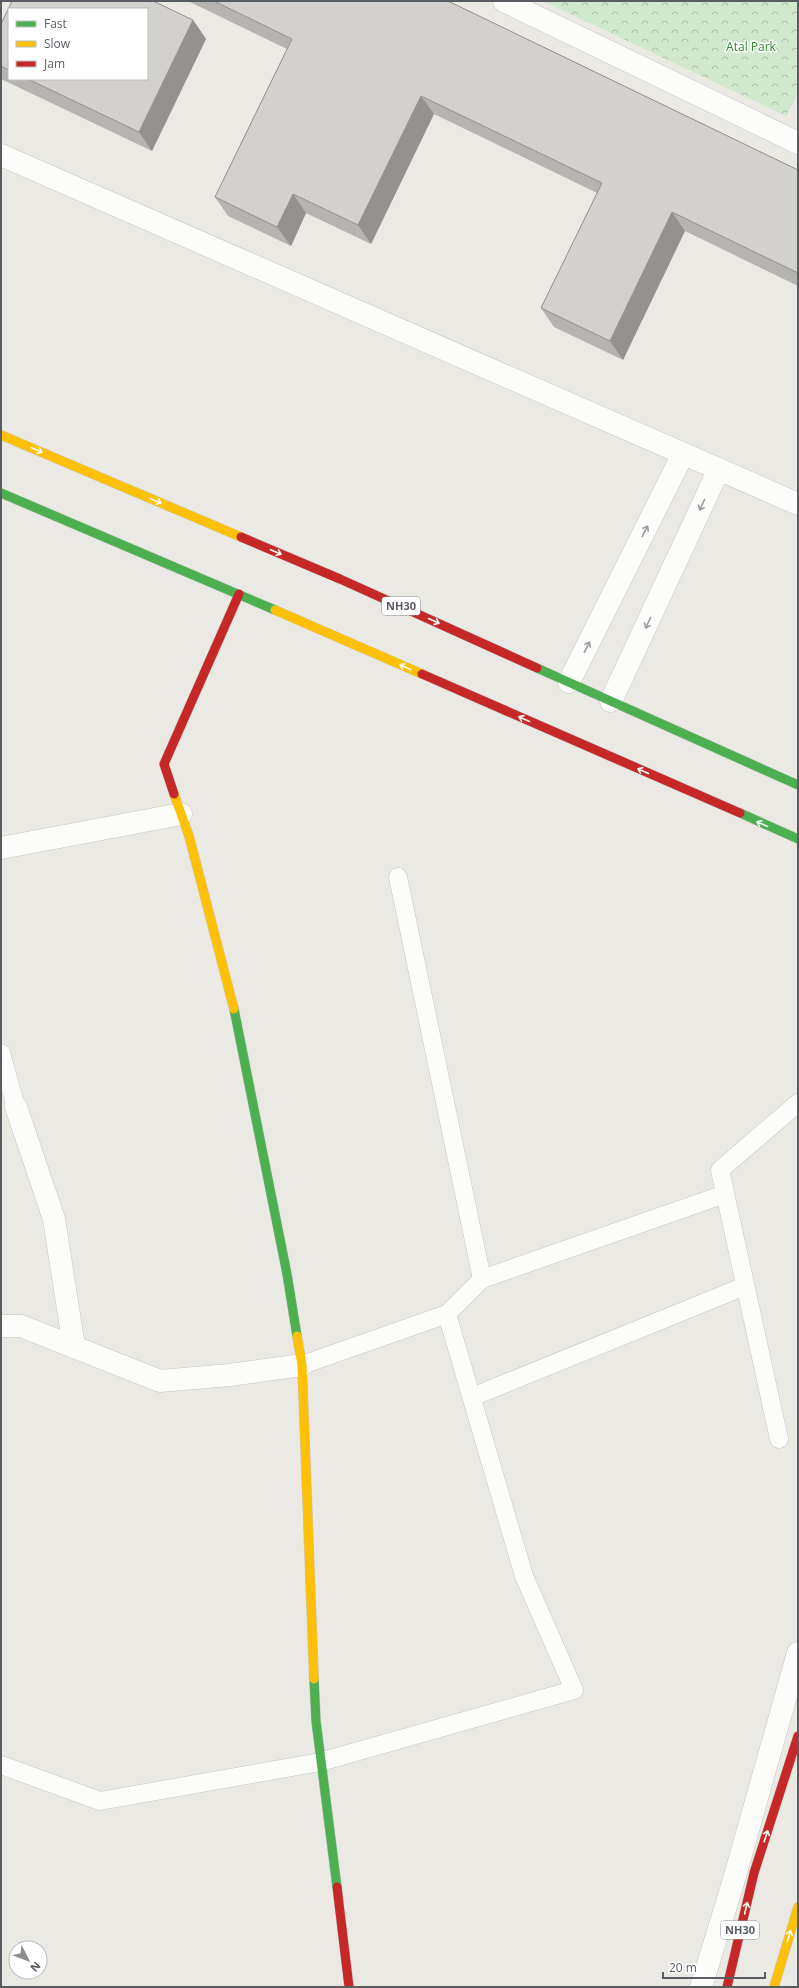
<svg xmlns="http://www.w3.org/2000/svg" width="799" height="1988" font-family="'Open Sans',sans-serif">
	<style>
		.park { fill: url(#park-crowns) }
		.lines { fill: none; stroke-linecap: round; stroke-linejoin: round }
		.lane-casing { stroke: #c6c6c4; stroke-width: 19 }
		.street-casing { stroke: #c6c6c4; stroke-width: 23 }
		.fast-casing { stroke: #c6c7c5; stroke-width: 10 }
		.slow-casing { stroke: #c6c7c5; stroke-width: 10 }
		.jam-casing { stroke: #c6c7c5; stroke-width: 10 }
		.lane { stroke: #fcfcfb; stroke-width: 18 }
		.street { stroke: #fcfcfb; stroke-width: 22 }
		.fast { stroke: #4caf50; stroke-width: 9 }
		.slow { stroke: #ffc107; stroke-width: 9 }
		.jam { stroke: #c62828; stroke-width: 9 }
		.wall { fill: #b5b4b1; fill-rule: evenodd }
		.shaded-wall { fill: #949290 }
		.building { fill: #d3d1ce; stroke: #949290 }
		.oneway { stroke: #f6fbf6 }
		.oneway2 { stroke: #9a9d9f }
		.labels { text-anchor: middle; stroke-width: 3; stroke-linejoin: round; paint-order: stroke }
		.shield { fill: #fff; stroke: #8b8e91; stroke-width: 1 }
		.shield-label { font-size: 11px; font-weight: bold; fill: #595d62 }
		.park-label { font-size: 12px; fill: #2d862e; stroke: #fff }
	</style>
	<defs>
		<pattern id="park-crowns" width="20" height="18" patternUnits="userSpaceOnUse"><rect width="20" height="18" fill="#d0e8cc"/><path d="M2 6a3 3 0 1 1 6 0M12 15a3 3 0 1 1 6 0" fill="none" stroke="#acbfa9"/></pattern>
	</defs>
	<rect width="100%" height="100%" fill="#eae9e3"/>
	<path class="park" d="M543 1H798V92L786 116Z"/>
	<g class="lines">
		<defs>
			<g id="lane">
				<path d="M398 877 482 1279"/>
				<path d="M1 1053 16 1107"/>
				<path d="M302 1365 447 1314 482 1279 725 1194"/>
				<path d="M472 1397 745 1286"/>
				<path d="M779 1439 720 1170 798 1103"/>
				<path d="M1 1765 100 1801 320 1762 574 1690 524 1576 447 1314"/>
			</g>
			<g id="street">
				<path d="M504 1 798 143"/>
				<path d="M1 155 798 504"/>
				<path d="M569 682 683 454"/>
				<path d="M611 701 719 469"/>
				<path d="M1 848 181 814"/>
				<path d="M16 1107 54 1219 74 1347"/>
				<path d="M1 1326H21L160 1381 230 1375 302 1365"/>
				<path d="M701 1987 733 1883 798 1653"/>
			</g>
			<g id="fast">
				<path d="M1 493 275 610"/>
				<path d="M537 668 798 785"/>
				<path d="M740 813 798 839"/>
				<path d="M234 1009 287 1274 297 1336"/>
				<path d="M314 1679 316 1721 337 1887"/>
			</g>
			<g id="slow">
				<path d="M1 435 241 537"/>
				<path d="M275 610 422 674"/>
				<path d="M174 794 189 836 234 1009"/>
				<path d="M297 1336 302 1365 314 1679"/>
				<path d="M774 1987 798 1907"/>
			</g>
			<g id="jam">
				<path d="M241 537 340 579 537 668"/>
				<path d="M422 674 740 813"/>
				<path d="M174 794 164 764 239 594"/>
				<path d="M337 1887 349 1987"/>
				<path d="M727 1987 754 1873 798 1736"/>
			</g>
		</defs>
		<use href="#lane" class="lane-casing"/>
		<use href="#street" class="street-casing"/>
		<use href="#fast" class="fast-casing"/>
		<use href="#slow" class="slow-casing"/>
		<use href="#jam" class="jam-casing"/>
		<use href="#lane" class="lane"/>
		<use href="#street" class="street"/>
		<use href="#fast" class="fast"/>
		<use href="#slow" class="slow"/>
		<use href="#jam" class="jam"/>
	</g>
	<g class="wall">
		<path d="M12 1H153L193 20 206 39 152 151 1 79V24ZM9 9H147V79H9Z"/>
		<path d="M188 1H448L798 170V286L685 231 623 360 554 327 541 308 597 193 434 114 371 244 306 213 291 246 228 216 215 197 287 49Z"/>
	</g>
	<g class="shaded-wall">
		<path d="M193 20 206 39 152 151 139 132Z"/>
		<path d="M421 96 434 114 371 244 358 225Z"/>
		<path d="M293 194 306 213 291 246 277 227Z"/>
		<path d="M672 212 685 231 623 360 610 341Z"/>
	</g>
	<g class="building">
		<path d="M12 1H153L193 20 139 132 28 79H147V9H9V70L1 66V24Z"/>
		<path d="M214 1H448L798 170V273L672 212 610 341 541 308 602 183 421 96 358 225 293 194 277 227 215 197 292 39Z"/>
	</g>
	<defs><path id="oneway-shaft" d="M-6 0H5M1.5-3L5.5 0L1.5 3" fill="none" stroke-width="1.6" stroke-linecap="round" stroke-linejoin="round"/></defs>
	<g class="oneway">
		<use href="#oneway-shaft" transform="translate(37 450) rotate(23)"/>
		<use href="#oneway-shaft" transform="translate(156 501) rotate(23)"/>
		<use href="#oneway-shaft" transform="translate(276 552) rotate(23)"/>
		<use href="#oneway-shaft" transform="translate(434 621) rotate(24)"/>
		<use href="#oneway-shaft" transform="translate(405 667) rotate(-156)"/>
		<use href="#oneway-shaft" transform="translate(524 719) rotate(-156)"/>
		<use href="#oneway-shaft" transform="translate(643 771) rotate(-156)"/>
		<use href="#oneway-shaft" transform="translate(762 824) rotate(-156)"/>
		<use href="#oneway-shaft" transform="translate(766 1836) rotate(-72)"/>
		<use href="#oneway-shaft" transform="translate(746 1908) rotate(-77)"/>
		<use href="#oneway-shaft" transform="translate(789 1936) rotate(-73)"/>
	</g>
	<g class="oneway2">
		<use href="#oneway-shaft" transform="translate(702 505) rotate(115)"/>
		<use href="#oneway-shaft" transform="translate(645 531) rotate(-63)"/>
		<use href="#oneway-shaft" transform="translate(648 623) rotate(115)"/>
		<use href="#oneway-shaft" transform="translate(587 647) rotate(-63)"/>
	</g>
	<g class="labels">
		<g class="shield">
			<rect x="382" y="597" width="38" height="18" rx="3"/>
			<rect x="721" y="1921" width="38" height="18" rx="3"/>
		</g>
		<g class="shield-label">
			<text x="401" y="610">NH30</text>
			<text x="740" y="1934">NH30</text>
		</g>
		<g class="park-label">
			<text x="751" y="51">Atal Park</text>
		</g>
	</g>
	<rect width="799" height="1988" fill="none" stroke="#595d62" stroke-width="4"/>
	<rect x="8" y="8" width="140" height="72" fill="#ffffff" stroke="#bdbec0"/>
	<rect x="16" y="21" width="20" height="6" fill="#4caf50" stroke="#bdbec0"/>
	<text x="44" y="28" font-size="12" fill="#595d62">Fast</text>
	<rect x="16" y="41" width="20" height="6" fill="#ffc107" stroke="#bdbec0"/>
	<text x="44" y="48" font-size="12" fill="#595d62">Slow</text>
	<rect x="16" y="61" width="20" height="6" fill="#c62828" stroke="#bdbec0"/>
	<text x="44" y="68" font-size="12" fill="#595d62">Jam</text>
	<g transform="translate(28 1960) rotate(132)"><circle r="19" fill="#ffffff" stroke="#bdbec0"/>
	<path d="M0-3L7 15L0 10L-7 15Z" fill="#8c8e8f"/>
	<text y="-6" font-size="11" font-weight="bold" text-anchor="middle" fill="#595d62">N</text>
	</g>
	<path d="M663 1972v6h102v-6" fill="none" stroke="#595d62" stroke-width="2"/>
	<text x="669" y="1972" font-size="12" fill="#595d62" stroke="#ffffff" stroke-width="3" paint-order="stroke">20 m</text>
</svg>
